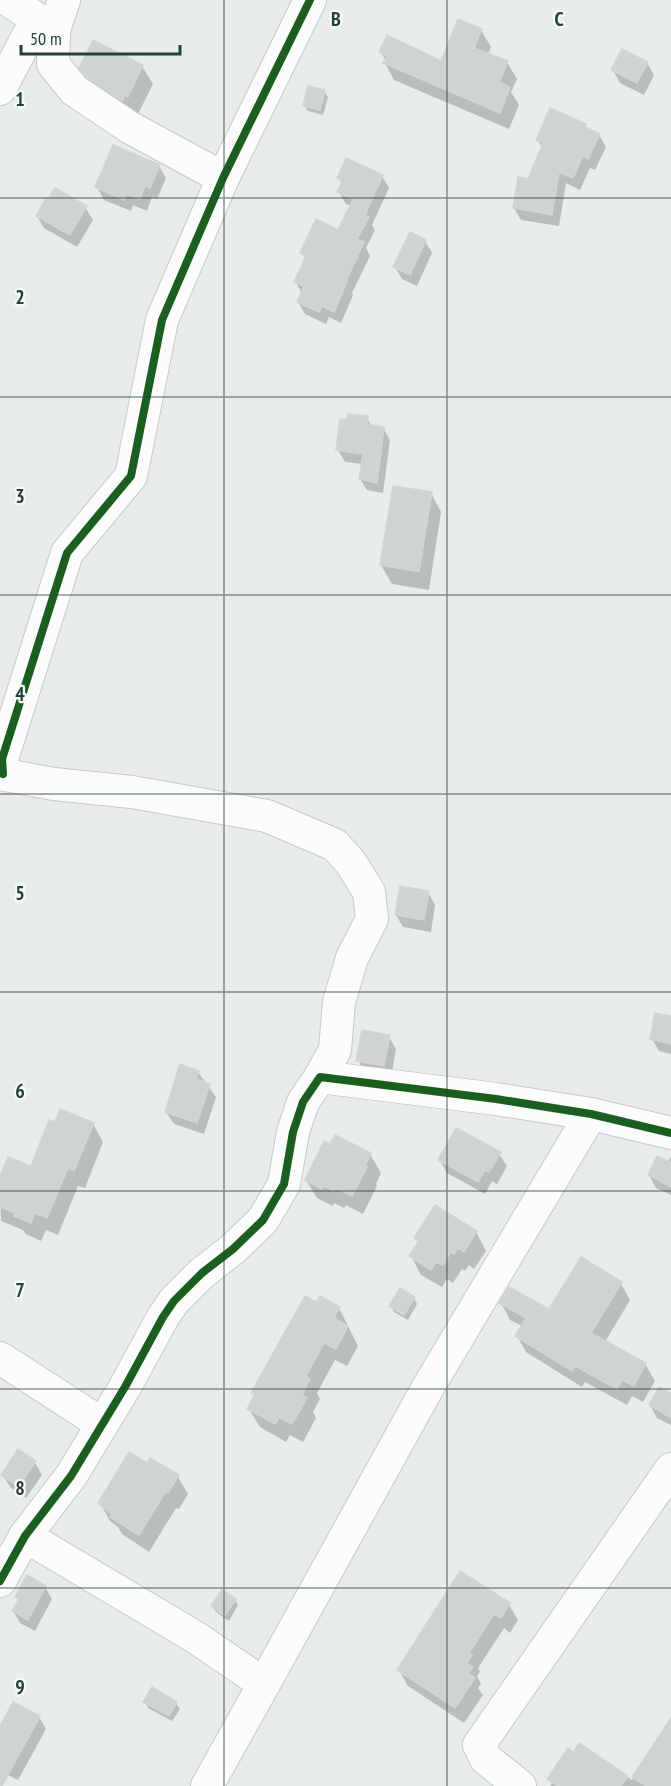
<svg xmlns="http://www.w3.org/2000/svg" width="671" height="1786" font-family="'PT Sans Narrow',sans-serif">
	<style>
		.shadow { fill: #0003 }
		.building { fill: #cfd4d2; stroke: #d1d6d4; stroke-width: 1.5 }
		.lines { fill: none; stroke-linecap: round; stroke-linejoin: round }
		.minor-casing { stroke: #c5cac8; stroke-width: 34 }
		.minor { stroke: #fcfcfc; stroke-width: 32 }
		.cycleway-casing { stroke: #f7fbf9; stroke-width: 11 }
		.cycleway { stroke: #1b5e20; stroke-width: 8 }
		.grid { fill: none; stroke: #24423a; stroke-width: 1.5; stroke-opacity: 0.55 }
		.grid-label { font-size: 20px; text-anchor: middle; font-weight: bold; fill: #24423a; stroke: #f7fbf9; stroke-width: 4.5; stroke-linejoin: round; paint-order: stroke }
	</style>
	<rect width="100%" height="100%" fill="#e8edeb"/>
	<g class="shadow">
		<path d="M481 30 491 47 488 54 507 62 517 79 511 92 519 105 509 129 394 80 385 63 386 61 381 52 442 63Z"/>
		<path d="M647 63 654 75 644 95 620 83 613 70Z"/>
		<path d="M142 66 153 84 138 114 92 86 81 68Z"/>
		<path d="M324 91 328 97 323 115 308 111 304 105Z"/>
		<path d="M585 126 587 130 599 135 606 147 595 170 590 168 580 190 566 183 559 226 521 220 514 208 542 148 538 140Z"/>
		<path d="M159 166 166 178 157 199 152 197 147 211 133 205 131 211 104 200 97 187Z"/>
		<path d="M382 176 389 188 372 225 375 230 366 248 370 256 352 293 353 295 341 323 329 317 326 324 305 314 298 302 302 294 296 282 306 260 302 253 339 232 351 206 346 204 339 192 342 184 339 177Z"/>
		<path d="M85 207 93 220 77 247 44 228 37 216Z"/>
		<path d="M425 241 432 253 417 286 402 279 395 267Z"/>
		<path d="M367 418 372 427 383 428 390 440 383 493 367 490 360 479 363 464 345 462 338 450Z"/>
		<path d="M431 493 441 512 429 590 392 584 381 565Z"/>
		<path d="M428 892 435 905 431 932 403 927 396 915Z"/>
		<path d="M671 1018V1054L659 1051 652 1039Z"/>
		<path d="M389 1037 396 1049 391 1078 365 1073 358 1060Z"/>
		<path d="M198 1072 216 1097 204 1134 174 1124 166 1112Z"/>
		<path d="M93 1124 103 1142 85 1188 78 1186 58 1235 46 1230 41 1241 26 1234 23 1230 1 1221 0 1180 32 1168Z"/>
		<path d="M370 1154 381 1173 376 1184 377 1186 363 1214 346 1205 344 1208 334 1203 333 1206 317 1198 306 1180Z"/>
		<path d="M499 1154 507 1166 497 1184 492 1181 485 1194 447 1173 440 1160Z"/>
		<path d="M670 1157 671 1158V1195L656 1188 649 1175 668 1163Z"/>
		<path d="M476 1232 486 1251 474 1269 469 1265 465 1271 462 1269 453 1283 447 1279 442 1287 421 1275 411 1256 419 1243 416 1238Z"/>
		<path d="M621 1284 630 1300 605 1342 645 1364 655 1381 643 1402 632 1396 627 1405 585 1382 582 1387 526 1352 517 1336 522 1326 510 1320 501 1303 550 1311Z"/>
		<path d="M414 1298 417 1304 408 1320 394 1312 391 1306Z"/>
		<path d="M317 1304 339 1308 358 1346 347 1366 335 1360 317 1393 320 1399 313 1412 316 1418 303 1442 290 1435 286 1442 260 1427 249 1409 256 1397 253 1393Z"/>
		<path d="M671 1395V1425L657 1418 650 1405Z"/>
		<path d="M35 1463 42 1475 26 1498 10 1487 3 1475Z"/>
		<path d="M147 1465 178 1477 188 1494 179 1509 176 1508 149 1552 122 1534 118 1527 110 1521 100 1503Z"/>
		<path d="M45 1587 52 1599 35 1631 20 1623 13 1611 19 1600 17 1596Z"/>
		<path d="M235 1600 238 1605 229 1621 216 1612 212 1606Z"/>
		<path d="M509 1605 518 1620 510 1633 504 1628 478 1668 480 1672 477 1676 481 1684 478 1688 483 1695 464 1723 408 1686 399 1670Z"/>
		<path d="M145 1702 176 1703 180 1709 172 1721 148 1708Z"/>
		<path d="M39 1717 46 1729 18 1780 0 1771V1730Z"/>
		<path d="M671 1721V1786H550L552 1784 549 1779 574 1754 580 1746 632 1780Z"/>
	</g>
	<g class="building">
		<path d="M458 19 482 29 474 48 508 61 499 82 510 87 500 113 383 63 387 56 379 52 387 35 441 61Z"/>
		<path d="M93 40 143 65 128 97 125 95 122 101 86 77 79 68Z"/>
		<path d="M622 49 648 62 637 83 611 70Z"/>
		<path d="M308 86 325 90 320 110 303 106Z"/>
		<path d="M550 108 586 124 585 127 600 134 588 159 583 156 573 178 559 172 552 215 513 208 518 177 528 179 543 143 536 140Z"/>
		<path d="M113 145 160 165 150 188 145 186 140 199 126 194 124 200 95 187Z"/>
		<path d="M346 158 383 175 365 215 369 217 357 239 364 242 346 281 347 282 334 312 322 306 319 312 297 302 304 286 294 282 306 256 300 253 316 219 338 230 353 199 337 192 343 180 337 178Z"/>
		<path d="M55 188 87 206 70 235 36 216 46 198 48 199Z"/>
		<path d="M410 232 426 240 410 275 393 267Z"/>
		<path d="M348 414 368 416 367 424 384 427 377 483 359 479 363 454 336 450 340 419H347Z"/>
		<path d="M393 486 432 492 419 572 380 565Z"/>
		<path d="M400 886 429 891 424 920 395 915Z"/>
		<path d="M655 1013 671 1016V1044L650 1039Z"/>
		<path d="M362 1030 390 1035 384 1066 356 1061Z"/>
		<path d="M180 1064 199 1071 196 1079 210 1084 197 1123 165 1112Z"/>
		<path d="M60 1109 94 1123 74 1171 68 1168 47 1218 35 1213 31 1223 14 1216 15 1213 0 1207V1176L8 1157 31 1166 49 1120 55 1122Z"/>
		<path d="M456 1128 501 1152 489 1172 485 1170 478 1182 438 1160Z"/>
		<path d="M335 1135 371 1153 365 1166 367 1167 352 1196 335 1188 334 1191 324 1186 322 1189 305 1180 324 1141 330 1144Z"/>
		<path d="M657 1156 671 1162V1187L648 1175Z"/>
		<path d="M435 1205 477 1231 464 1252 458 1248 454 1254 451 1252 443 1265 436 1262 431 1270 409 1256 419 1241 414 1238Z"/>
		<path d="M581 1257 622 1282 591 1333 646 1363 634 1386 622 1380 617 1389 575 1366 572 1371 515 1336 526 1318 499 1303 509 1287 549 1309Z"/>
		<path d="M400 1288 415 1297 404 1315 389 1306Z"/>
		<path d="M305 1296 316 1302 320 1296 340 1307 334 1318 348 1326 336 1349 324 1343 306 1376 310 1379 302 1395 307 1398 292 1424 279 1417 275 1424 247 1409 255 1394 251 1393Z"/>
		<path d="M659 1387 671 1393V1418L649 1405Z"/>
		<path d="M18 1449 36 1461 19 1487 1 1475Z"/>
		<path d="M129 1452 147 1463 150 1458 179 1475 168 1493 166 1491 139 1535 110 1517 112 1514 98 1503Z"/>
		<path d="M460 1571 510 1603 501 1618 494 1614 469 1653 472 1655 467 1663 473 1667 468 1674 475 1678 455 1708 397 1670Z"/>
		<path d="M27 1575 46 1586 28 1620 12 1611 19 1599 15 1597Z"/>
		<path d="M222 1589 236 1599 225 1616 211 1606Z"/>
		<path d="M152 1687 177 1702 169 1716 143 1702Z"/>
		<path d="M13 1702 40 1716 2 1786H0V1726Z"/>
		<path d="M671 1718V1786H646L632 1777Z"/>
		<path d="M579 1743 628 1776 621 1786H557L547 1779 568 1748 574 1752Z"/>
	</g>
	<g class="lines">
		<defs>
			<g id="minor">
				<path d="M8 0 54 30"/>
				<path d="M64 0 54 30 53 64 74 90 129 127 223 178"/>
				<path d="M0 89 37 19"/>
				<path d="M0 774 54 784 132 792 267 816 335 845 351 863 369 892 372 919 352 958 339 1002 335 1050 320 1077"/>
				<path d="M3 774 2 759 67 553 131 476 162 320 223 178 310 0"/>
				<path d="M0 1358 102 1424"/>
				<path d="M25 1536 195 1637 264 1684 207 1786"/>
				<path d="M0 1581 25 1536 71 1476 125 1387 163 1317 174 1301 202 1273 233 1249 263 1220 284 1184 293 1132 303 1102 320 1077 496 1099 591 1114 671 1133"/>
				<path d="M264 1684 427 1389 591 1114"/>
				<path d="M520 1786 486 1759 479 1745 671 1469"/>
			</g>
		</defs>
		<use href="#minor" class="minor-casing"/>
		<use href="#minor" class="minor"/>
		<defs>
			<g id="cycleway">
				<path d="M3 774 2 759 67 553 131 476 162 320 223 178 310 0"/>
				<path d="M0 1581 25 1536 71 1476 125 1387 163 1317 174 1301 202 1273 233 1249 263 1220 284 1184 293 1132 303 1102 320 1077 496 1099 591 1114 671 1133"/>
			</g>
		</defs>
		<use href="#cycleway" class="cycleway-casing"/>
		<use href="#cycleway" class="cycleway"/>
	</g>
	<path class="grid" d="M224 0V1786M447 0V1786M0 198H671M0 397H671M0 595H671M0 794H671M0 992H671M0 1191H671M0 1389H671M0 1588H671"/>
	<g class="grid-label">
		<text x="336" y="26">B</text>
		<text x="559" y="26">C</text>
		<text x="20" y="106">1</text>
		<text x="20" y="304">2</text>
		<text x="20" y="503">3</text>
		<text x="20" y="701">4</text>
		<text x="20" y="900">5</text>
		<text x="20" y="1098">6</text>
		<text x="20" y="1297">7</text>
		<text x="20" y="1495">8</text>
		<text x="20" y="1694">9</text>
	</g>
	<path d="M21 45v9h159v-9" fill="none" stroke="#24423a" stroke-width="3"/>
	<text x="30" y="45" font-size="18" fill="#24423a" stroke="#f7fbf9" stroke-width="4.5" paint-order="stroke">50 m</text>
</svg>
